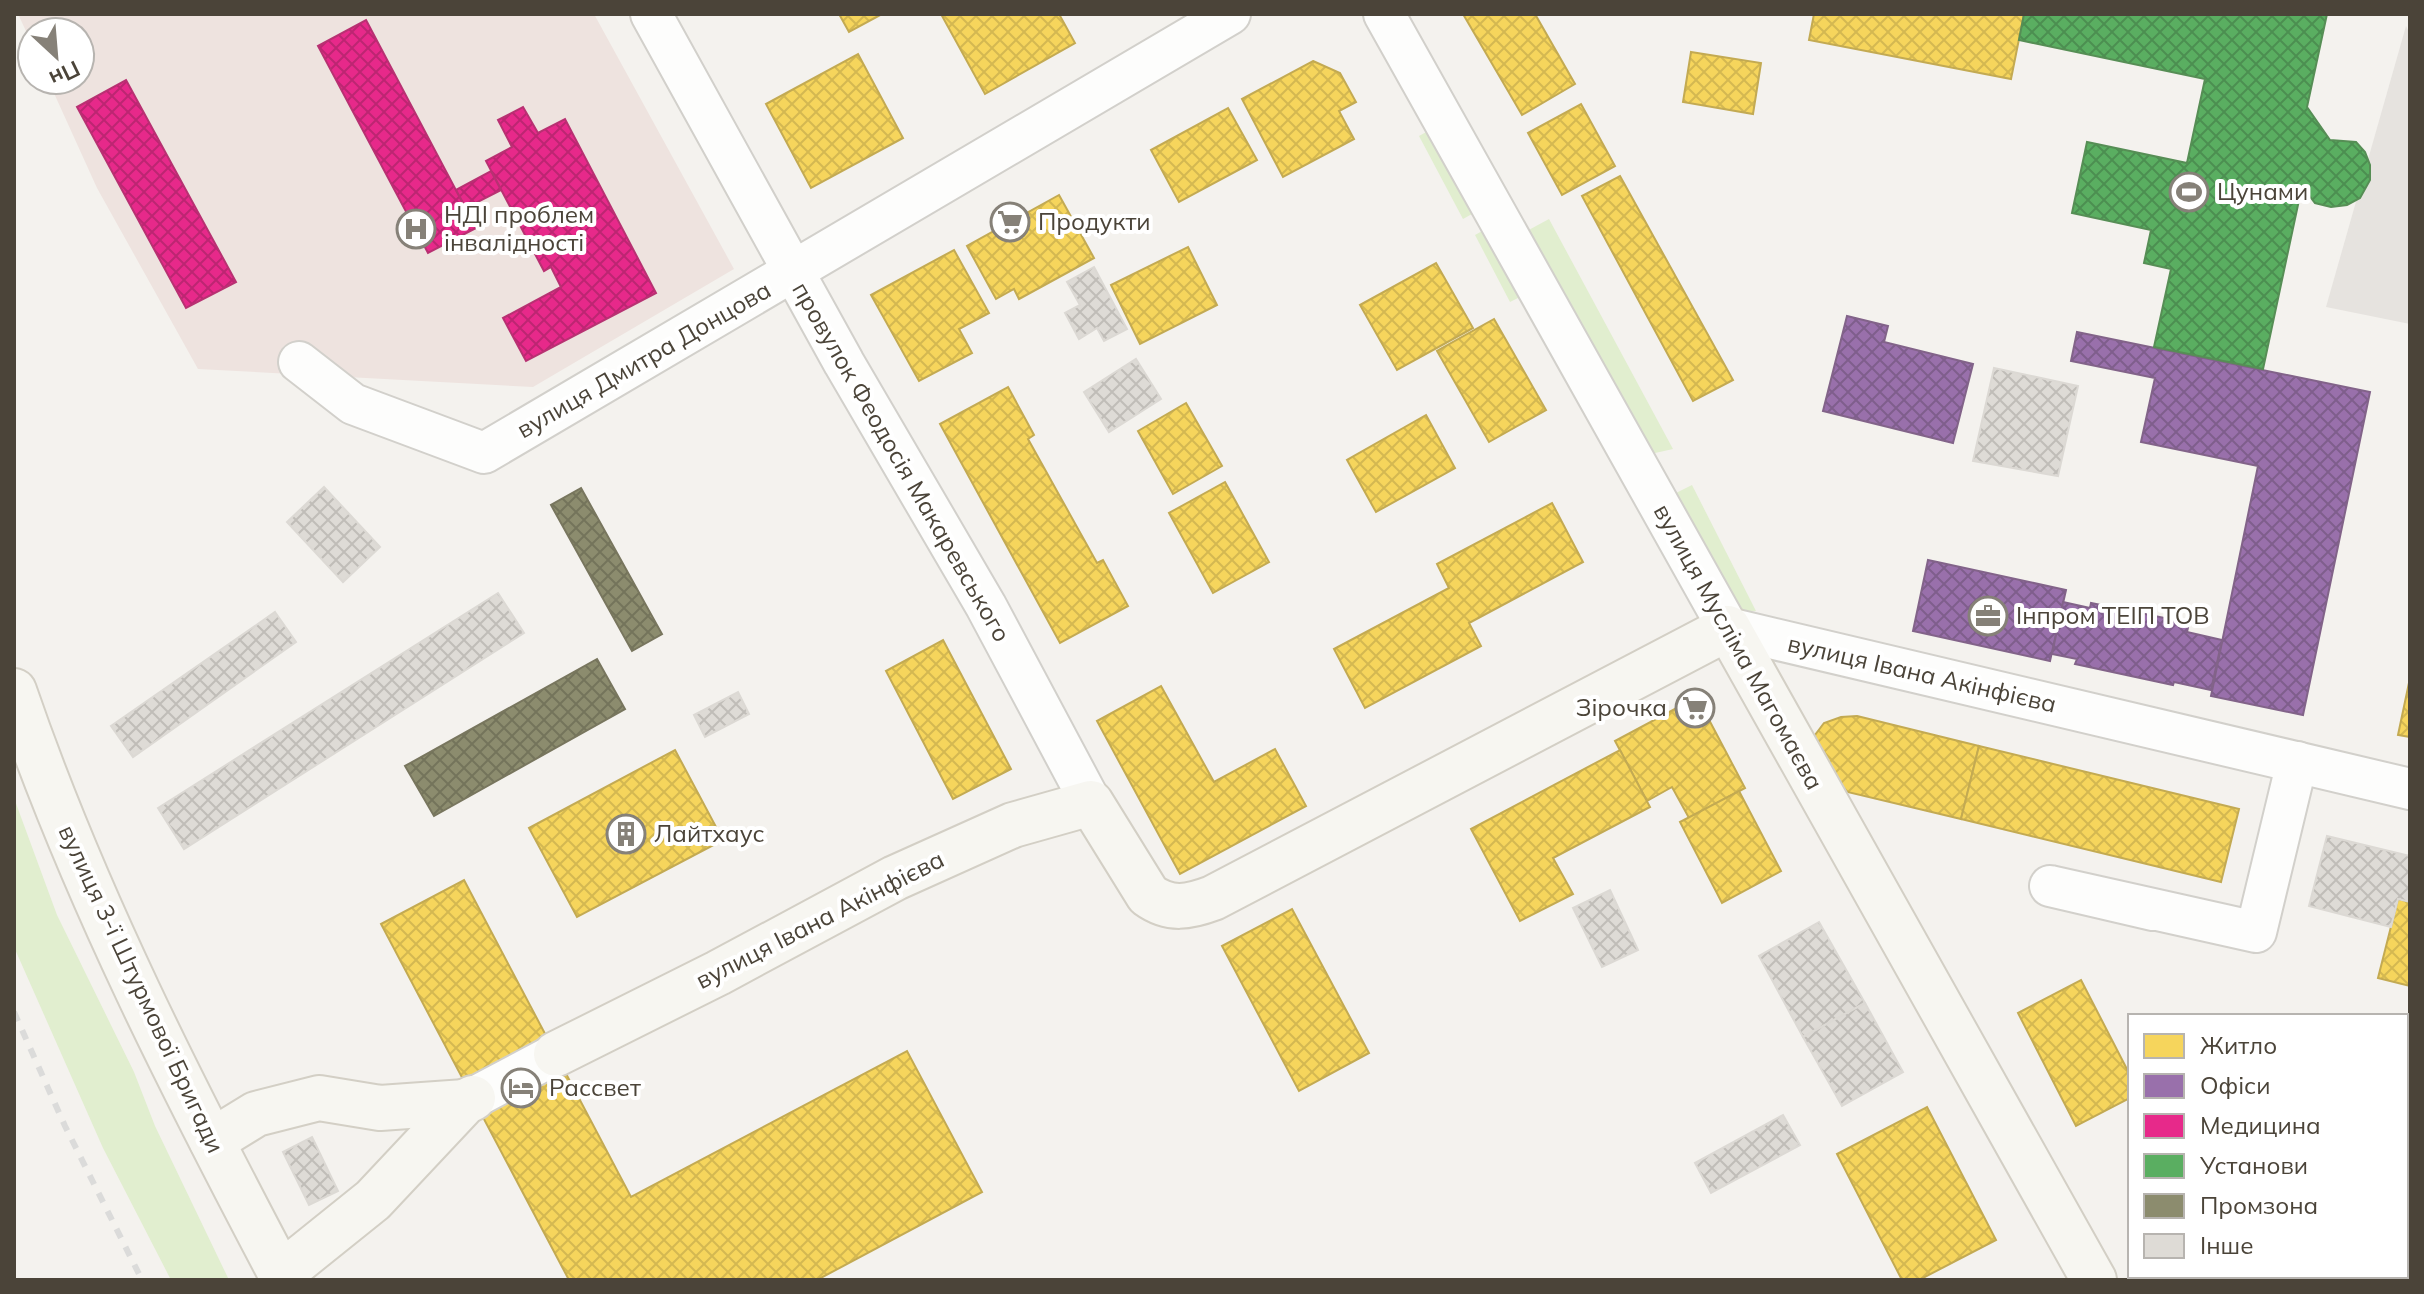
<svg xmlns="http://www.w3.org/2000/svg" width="2424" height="1294" font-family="Mulish,sans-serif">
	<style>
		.medical { fill: #eee3df }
		.green { fill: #e1eecf }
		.parking { fill: #e6e3df }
		.homes { fill: url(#homes-cross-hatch); stroke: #c3aa52; stroke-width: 2 }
		.offices { fill: url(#offices-cross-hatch); stroke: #826389; stroke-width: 2 }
		.health { fill: url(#health-cross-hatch); stroke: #b83172; stroke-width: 2 }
		.public { fill: url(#public-cross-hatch); stroke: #568e55; stroke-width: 2 }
		.industry { fill: url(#industry-cross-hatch); stroke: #78765e; stroke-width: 2 }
		.building { fill: url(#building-cross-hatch); stroke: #dcd9d4; stroke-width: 2 }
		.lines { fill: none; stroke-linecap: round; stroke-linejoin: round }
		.street-casing { stroke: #d2d0cb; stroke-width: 44 }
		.secondary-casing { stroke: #d3cfc5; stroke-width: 48 }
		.street { stroke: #fdfdfc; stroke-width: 40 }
		.secondary { stroke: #f7f6f1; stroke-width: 44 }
		.rail { stroke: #dbdbda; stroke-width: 6; stroke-dasharray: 10 10; stroke-linecap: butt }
		.labels { text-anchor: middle; stroke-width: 8; stroke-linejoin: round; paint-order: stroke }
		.poi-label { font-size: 24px; fill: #4b4439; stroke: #fff; text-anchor: start }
		.street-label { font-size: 24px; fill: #4b4439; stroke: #fff }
	</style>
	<defs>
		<pattern id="homes-cross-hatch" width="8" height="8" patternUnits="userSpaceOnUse" patternTransform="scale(2)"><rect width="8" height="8" fill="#f6d55c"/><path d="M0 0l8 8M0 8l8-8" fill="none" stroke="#d4b851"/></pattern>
		<pattern id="offices-cross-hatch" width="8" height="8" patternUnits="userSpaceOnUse" patternTransform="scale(2)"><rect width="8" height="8" fill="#9970ab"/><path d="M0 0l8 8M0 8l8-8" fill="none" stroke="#7f5e8c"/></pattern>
		<pattern id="health-cross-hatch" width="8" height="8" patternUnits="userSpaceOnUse" patternTransform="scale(2)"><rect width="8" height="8" fill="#e7298a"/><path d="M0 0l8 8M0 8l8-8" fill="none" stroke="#bd2572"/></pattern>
		<pattern id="public-cross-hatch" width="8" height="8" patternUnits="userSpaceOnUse" patternTransform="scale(2)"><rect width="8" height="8" fill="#5aae61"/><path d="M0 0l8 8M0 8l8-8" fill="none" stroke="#4c8f51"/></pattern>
		<pattern id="industry-cross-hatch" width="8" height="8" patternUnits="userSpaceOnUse" patternTransform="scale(2)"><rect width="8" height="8" fill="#8c8c6e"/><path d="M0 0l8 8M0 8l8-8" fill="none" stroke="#74745b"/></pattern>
		<pattern id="building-cross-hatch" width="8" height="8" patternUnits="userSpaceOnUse" patternTransform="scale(2)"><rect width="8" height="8" fill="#dedbd6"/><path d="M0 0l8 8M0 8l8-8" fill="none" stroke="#c0bdb8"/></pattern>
	</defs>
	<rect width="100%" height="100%" fill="#f4f2ee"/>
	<path class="medical" d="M18 14H594L734 269 533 387 198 369 97 188 48 80H80V32H32V44Z"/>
	<g class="green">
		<path d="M1437 126 1481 209 1463 219 1419 136Z"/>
		<path d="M1549 219 1673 449 1646 455 1525 232Z"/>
		<path d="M1493 225 1528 293 1510 302 1475 235Z"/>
		<path d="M1692 485 1756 611 1729 613 1670 496Z"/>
		<path d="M14 798 57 915 134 1072 155 1126 229 1280H171L103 1148 14 947Z"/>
	</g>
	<path class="parking" d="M2406 26 2410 34V324L2326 307Z"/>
	<g class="homes">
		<path d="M839 14H882L849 32Z"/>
		<path d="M941 14H1059L1075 43 985 94Z"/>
		<path d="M1463 14H1535L1575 84 1522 115Z"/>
		<path d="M1814 14H2024L2011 79 1809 40Z"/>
		<path d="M1691 52 1761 63 1753 114 1683 102Z"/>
		<path d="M858 54 903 138 811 188 766 104Z"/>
		<path d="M1313 61 1340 73 1356 102 1339 111 1354 139 1283 177 1242 99Z"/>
		<path d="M1581 104 1615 166 1562 195 1528 133Z"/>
		<path d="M1228 108 1257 160 1179 202 1151 150Z"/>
		<path d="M1620 176 1733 380 1693 401 1582 196Z"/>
		<path d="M1059 195 1094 258 1019 299 1014 289 996 299 967 246Z"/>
		<path d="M1188 247 1217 305 1140 344 1111 285Z"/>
		<path d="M954 250 989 313 959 329 972 353 919 381 871 295Z"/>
		<path d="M1436 263 1473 328 1397 370 1360 305Z"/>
		<path d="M1494 319 1546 410 1489 442 1437 351Z"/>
		<path d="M1008 387 1034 435 1028 439 1097 563 1103 560 1128 606 1060 643 940 424Z"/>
		<path d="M1186 403 1222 466 1173 494 1138 431Z"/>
		<path d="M1426 415 1455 468 1376 512 1347 460Z"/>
		<path d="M1225 482 1269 562 1213 593 1169 513Z"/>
		<path d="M1552 503 1583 562 1469 623 1481 646 1365 708 1334 649 1449 588 1437 564Z"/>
		<path d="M943 640 1011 769 953 799 886 671Z"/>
		<path d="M2410 678V737L2398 735Z"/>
		<path d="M1161 686 1214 782 1275 749 1306 806 1180 874 1097 721Z"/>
		<path d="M1697 697 1745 788 1689 818 1672 787 1647 801 1615 741Z"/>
		<path d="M1857 716 1979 746 1961 819 1839 790 1817 752 1815 735 1824 723 1841 717Z"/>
		<path d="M1979 746 2239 809 2221 882 1961 819Z"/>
		<path d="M675 750 723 840 577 917 529 828Z"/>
		<path d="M1620 750 1650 807 1553 858 1573 894 1520 921 1471 829Z"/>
		<path d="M1739 791 1781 871 1722 903 1680 822Z"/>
		<path d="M464 880 631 1197 907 1051 982 1192 817 1280H569L381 924Z"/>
		<path d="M2398 899 2410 902V986L2378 978Z"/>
		<path d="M1292 909 1369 1053 1299 1091 1222 946Z"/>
		<path d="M2081 980 2130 1075V1098L2076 1126 2018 1013Z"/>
		<path d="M1927 1107 1996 1240 1919 1280H1902L1837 1154Z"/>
		<path d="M2406 1161 2410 1162V1257L2406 1256Z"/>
	</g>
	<g class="offices">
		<path d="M1847 316 1888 326 1884 342 1973 364 1953 443 1823 411Z"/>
		<path d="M2077 332 2370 392 2303 715 2211 696 2258 466 2141 442 2155 378 2071 361Z"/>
		<path d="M1928 560 2066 590 2050 661 1913 631Z"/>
		<path d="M2063 602 2090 608 2091 603 2189 623 2187 632 2222 640 2211 690 2174 682 2173 685 2075 664 2077 659 2052 654Z"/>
	</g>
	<g class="health">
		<path d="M366 20 476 228 428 253 318 46Z"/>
		<path d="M126 80 236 282 186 308 77 107Z"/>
		<path d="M523 107 538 133 565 119 656 293 526 361 503 318 561 287 551 267 544 271 486 161 512 147 498 120Z"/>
		<path d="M491 171 501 190 466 208 456 190Z"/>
	</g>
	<path class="public" d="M2024 14H2327L2307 107 2330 140 2356 142 2365 152 2370 165V180L2360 198 2347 205 2331 207 2315 203 2302 186 2263 369 2154 347 2171 269 2144 263 2151 230 2072 213 2087 142 2187 163 2205 79 2019 40Z"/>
	<g class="industry">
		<path d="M581 488 662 634 632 651 551 505Z"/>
		<path d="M597 659 625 709 434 816 405 766Z"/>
	</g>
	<g class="building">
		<path d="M1094 267 1127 329 1104 341 1097 328 1079 339 1065 313 1080 305 1067 282Z"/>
		<path d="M1136 359 1161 399 1109 432 1084 392Z"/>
		<path d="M1994 368 2078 386 2058 476 1973 461Z"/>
		<path d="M324 487 380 547 343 582 287 522Z"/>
		<path d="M498 593 524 633 184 849 158 808Z"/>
		<path d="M275 612 296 642 133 757 111 726Z"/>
		<path d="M738 692 749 714 705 737 694 715Z"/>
		<path d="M2327 836 2410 856V902L2398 899 2391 927 2309 906Z"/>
		<path d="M1610 890 1638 950 1602 967 1573 908Z"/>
		<path d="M1819 922 1865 1003 1803 1037 1759 956Z"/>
		<path d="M1865 1003 1903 1072 1842 1106 1803 1037Z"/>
		<path d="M1783 1115 1800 1145 1711 1193 1695 1163Z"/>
		<path d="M312 1137 338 1191 309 1205 283 1152Z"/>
	</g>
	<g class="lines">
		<defs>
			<g id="street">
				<path d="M651 14 844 363 986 606 1091 803"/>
				<path d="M1384 14 1728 628 2410 789"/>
				<path d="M299 362 353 404 484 453 1230 14"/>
				<path d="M2153 910 2050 886 2256 932 2297 762"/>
				<path d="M473 1098 556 1054"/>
			</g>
			<g id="secondary">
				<path d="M14 691C84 895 183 1089 284 1280"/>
				<path d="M556 1054 718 973 895 878 1013 825 1091 803 1148 895C1170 911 1189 907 1213 898L1728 628 2094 1280"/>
				<path d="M212 1141 256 1114 319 1098 380 1108 465 1102"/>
				<path d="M281 1274 373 1200 465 1102 473 1098"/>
			</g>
		</defs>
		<use href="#street" class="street-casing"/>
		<use href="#secondary" class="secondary-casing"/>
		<use href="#street" class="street"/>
		<use href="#secondary" class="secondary"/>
		<path class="rail" d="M14 1012 65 1126 142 1280"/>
	</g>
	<defs>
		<symbol id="stadium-ring" viewBox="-11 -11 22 22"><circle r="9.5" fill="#fff" stroke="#868178" stroke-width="1.5"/><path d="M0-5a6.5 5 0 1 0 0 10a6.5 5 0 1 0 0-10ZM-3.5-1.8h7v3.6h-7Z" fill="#868178"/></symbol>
		<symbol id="supermarket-ring" viewBox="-11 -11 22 22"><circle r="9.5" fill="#fff" stroke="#868178" stroke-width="1.5"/><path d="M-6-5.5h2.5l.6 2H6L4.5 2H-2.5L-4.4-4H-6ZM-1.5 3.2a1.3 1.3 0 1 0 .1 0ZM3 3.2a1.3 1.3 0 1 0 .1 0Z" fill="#868178"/></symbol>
		<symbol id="hospital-ring" viewBox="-11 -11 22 22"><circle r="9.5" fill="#fff" stroke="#868178" stroke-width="1.5"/><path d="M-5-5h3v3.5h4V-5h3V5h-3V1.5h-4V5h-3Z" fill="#868178"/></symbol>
		<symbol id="office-ring" viewBox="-11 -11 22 22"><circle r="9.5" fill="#fff" stroke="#868178" stroke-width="1.5"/><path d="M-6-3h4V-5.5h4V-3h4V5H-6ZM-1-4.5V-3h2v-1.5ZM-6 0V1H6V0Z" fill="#868178"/></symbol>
		<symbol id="building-ring" viewBox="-11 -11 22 22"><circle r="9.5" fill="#fff" stroke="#868178" stroke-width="1.5"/><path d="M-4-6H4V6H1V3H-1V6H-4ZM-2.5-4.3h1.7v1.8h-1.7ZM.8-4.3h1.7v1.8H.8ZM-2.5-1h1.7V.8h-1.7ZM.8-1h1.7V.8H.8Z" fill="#868178"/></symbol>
		<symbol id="hotel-ring" viewBox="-11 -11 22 22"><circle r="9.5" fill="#fff" stroke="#868178" stroke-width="1.5"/><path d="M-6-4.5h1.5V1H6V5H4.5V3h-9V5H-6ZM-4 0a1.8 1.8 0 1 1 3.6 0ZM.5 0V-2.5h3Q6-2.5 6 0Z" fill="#868178"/></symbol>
	</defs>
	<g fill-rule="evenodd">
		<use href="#stadium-ring" x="2167" y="170" width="44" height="44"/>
		<use href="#supermarket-ring" x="988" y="200" width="44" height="44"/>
		<use href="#hospital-ring" x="394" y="207" width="44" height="44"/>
		<use href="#office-ring" x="1966" y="594" width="44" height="44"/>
		<use href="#supermarket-ring" x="1673" y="686" width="44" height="44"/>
		<use href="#building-ring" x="604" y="812" width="44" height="44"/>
		<use href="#hotel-ring" x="499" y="1066" width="44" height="44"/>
	</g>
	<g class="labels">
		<g class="poi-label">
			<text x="2217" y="200">Цунами</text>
			<text x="444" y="223">НДІ проблем<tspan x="444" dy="28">інвалідності</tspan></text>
			<text x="1038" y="230">Продукти</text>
			<text x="2016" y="624">Інпром ТЕІП ТОВ</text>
			<text x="1667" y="716" text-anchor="end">Зірочка</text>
			<text x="654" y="842">Лайтхаус</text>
			<text x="549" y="1096">Рассвет</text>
		</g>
		<g class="street-label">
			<text transform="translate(644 360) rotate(-30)" y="8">вулиця Дмитра Донцова</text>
			<text transform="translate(901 462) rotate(60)" y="8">провулок Феодосія Макаревського</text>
			<text transform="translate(1738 647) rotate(61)" y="8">вулиця Мусліма Магомаєва</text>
			<text transform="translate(1922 674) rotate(13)" y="8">вулиця Івана Акінфієва</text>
			<text transform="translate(820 920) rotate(-27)" y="8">вулиця Івана Акінфієва</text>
			<text transform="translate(141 989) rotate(65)" y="8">вулиця 3-ї Штурмової Бригади</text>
		</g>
	</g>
	<rect width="2424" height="1294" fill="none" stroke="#4b4439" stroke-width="32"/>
	<rect x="2128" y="1014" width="280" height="264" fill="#ffffff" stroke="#b7b4b0" stroke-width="2"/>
	<rect x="2144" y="1034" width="40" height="24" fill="#f6d55c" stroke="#b7b4b0" stroke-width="2"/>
	<text x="2200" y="1054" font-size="24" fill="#4b4439">Житло</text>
	<rect x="2144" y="1074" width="40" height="24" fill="#9970ab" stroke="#b7b4b0" stroke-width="2"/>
	<text x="2200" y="1094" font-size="24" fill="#4b4439">Офіси</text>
	<rect x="2144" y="1114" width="40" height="24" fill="#e7298a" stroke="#b7b4b0" stroke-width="2"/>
	<text x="2200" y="1134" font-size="24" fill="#4b4439">Медицина</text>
	<rect x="2144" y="1154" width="40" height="24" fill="#5aae61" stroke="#b7b4b0" stroke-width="2"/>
	<text x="2200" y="1174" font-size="24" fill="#4b4439">Установи</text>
	<rect x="2144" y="1194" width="40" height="24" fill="#8c8c6e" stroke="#b7b4b0" stroke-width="2"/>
	<text x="2200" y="1214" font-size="24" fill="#4b4439">Промзона</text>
	<rect x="2144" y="1234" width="40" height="24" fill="#dedbd6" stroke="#b7b4b0" stroke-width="2"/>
	<text x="2200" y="1254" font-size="24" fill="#4b4439">Інше</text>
	<g transform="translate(56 56) rotate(154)"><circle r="38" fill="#ffffff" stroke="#b7b4b0" stroke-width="2"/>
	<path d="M0-6L14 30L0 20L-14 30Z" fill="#868178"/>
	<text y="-12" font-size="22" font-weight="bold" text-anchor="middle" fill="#4b4439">Пн</text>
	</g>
</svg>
